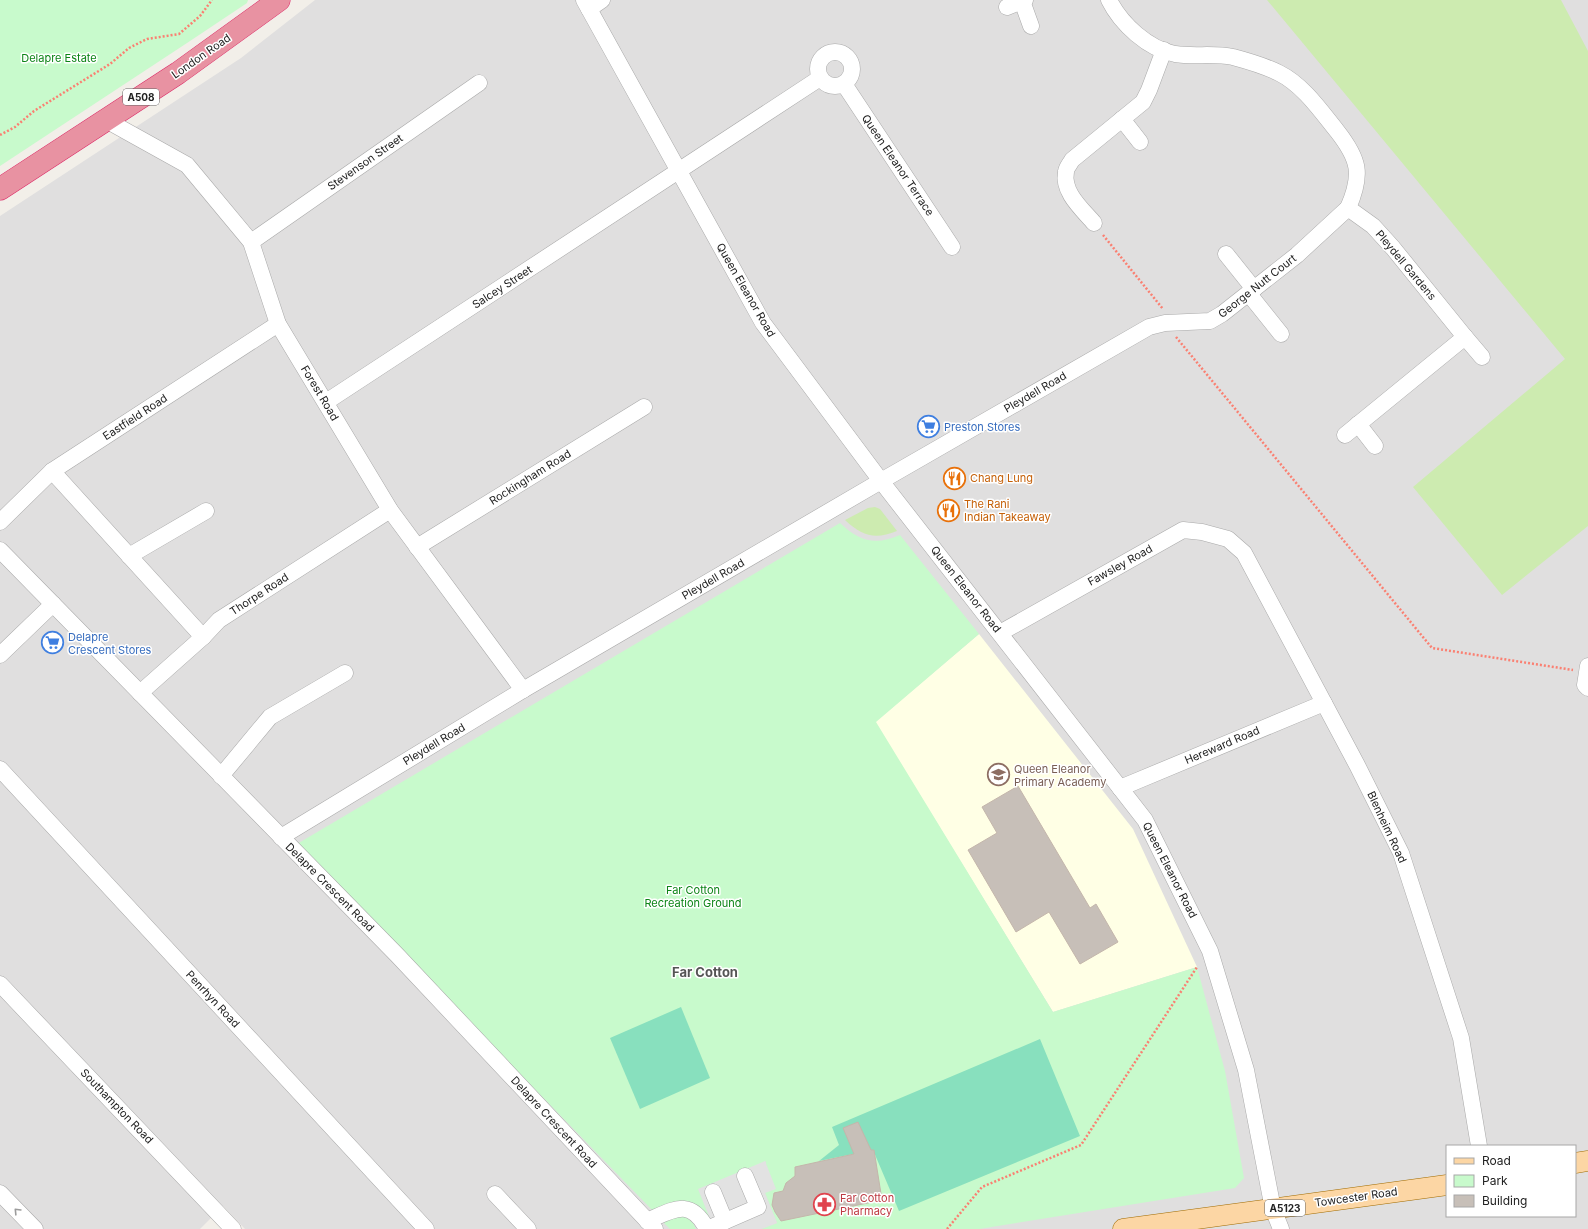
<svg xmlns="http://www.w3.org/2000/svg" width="1588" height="1229" font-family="Inter,sans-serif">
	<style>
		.residential { fill: #e0dfdf; fill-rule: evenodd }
		.education { fill: #ffffe5 }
		.grass { fill: #cdebb0 }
		.park { fill: #c8facc }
		.pitch { fill: #88e0be }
		.parking { fill: #e2e2e2 }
		.building { fill: #c7bfb8; stroke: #c4b6ab }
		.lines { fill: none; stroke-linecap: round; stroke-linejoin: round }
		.minor-casing { stroke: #a9a9a9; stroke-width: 17 }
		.major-casing { stroke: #a06b00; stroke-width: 21 }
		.highway-casing { stroke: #dc2a67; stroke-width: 23 }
		.path { stroke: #fa8072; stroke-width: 2.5; stroke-dasharray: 2 2; stroke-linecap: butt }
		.minor { stroke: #fff; stroke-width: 16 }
		.major { stroke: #fcd6a4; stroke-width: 20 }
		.highway { stroke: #e892a2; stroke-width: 22 }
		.oneway { stroke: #9c9c9c }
		.labels { text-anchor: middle; stroke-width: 3; stroke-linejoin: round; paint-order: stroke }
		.shield { fill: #fff; stroke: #646464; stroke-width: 1 }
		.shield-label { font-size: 10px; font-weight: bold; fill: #222 }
		.street-label { font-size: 11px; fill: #222; stroke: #fff }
		.park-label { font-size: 11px; fill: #0c8416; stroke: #fff }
		.shop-label { font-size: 11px; fill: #366cbe; stroke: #fff; text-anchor: start }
		.food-label { font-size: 11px; fill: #c56008; stroke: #fff; text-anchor: start }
		.education-label { font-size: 11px; fill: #785e54; stroke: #fff; text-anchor: start }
		.health-label { font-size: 11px; fill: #be3a42; stroke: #fff; text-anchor: start }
		.quarter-label { font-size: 13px; font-weight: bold; fill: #555; stroke: #fff }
	</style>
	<rect width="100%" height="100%" fill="#f2efe9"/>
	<path class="residential" d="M315 0H1588V1229H245L223 1206 200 1229H0V216L241 58ZM1447 1146H1575V1216H1447Z"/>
	<path class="education" d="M979 634 1133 829 1197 967 1053 1012 875 722Z"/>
	<g class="grass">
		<path d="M1267 0H1561L1588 51V526L1502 595 1413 487 1565 359Z"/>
		<path d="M875 507 880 509 897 531C875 540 862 536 845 520L868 508Z"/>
	</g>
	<g class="park">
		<path d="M0 0H248L247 3 187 43 0 166Z"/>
		<path d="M840 523C859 541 875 546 900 535L979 634 876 722 1053 1012 1197 967 1225 1071 1244 1178 1235 1188 979 1229H761L777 1223 765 1193 766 1161 711 1220 654 1212 297 844Z"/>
		<path d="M681 1214 692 1220 696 1229H670L663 1222Z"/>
	</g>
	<g class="pitch">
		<path d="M681 1007 710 1078 640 1109 610 1038Z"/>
		<path d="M1040 1039 1080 1136 899 1211 873 1150 819 1161 839 1145 832 1127Z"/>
	</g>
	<path class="parking" d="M765 1161 776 1189 765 1193 777 1223 761 1229H696L686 1203 695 1204 710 1219 698 1189Z"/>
	<g class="building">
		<path d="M1018 786 1090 908 1096 904 1118 942 1080 964 1049 912 1016 932 968 850 997 833 982 807Z"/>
		<path d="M858 1122 871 1150H874L882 1200 781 1221 775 1212 772 1205 774 1193 783 1191 786 1183 795 1176V1167L854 1154 843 1128Z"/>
	</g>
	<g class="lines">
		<defs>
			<g id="minor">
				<path d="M584 0 763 323 881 481 1145 820 1210 951 1246 1070 1273 1209 1281 1229"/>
				<path d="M1109 0C1121 24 1148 49 1175 54 1194 57 1214 53 1233 57 1248 61 1265 66 1279 73 1303 85 1320 110 1337 131 1359 159 1363 174 1348 208L1373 226 1393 248 1465 337 1345 435"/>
				<path d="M1022 1 1031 26"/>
				<path d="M1007 7 1025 0"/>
				<path d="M589 9 602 0"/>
				<circle cx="835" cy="69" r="17"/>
				<path d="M844 84 952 247"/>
				<path d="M1122 119 1140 142"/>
				<path d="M106 120 187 165 251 242 278 324 390 510 523 690"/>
				<path d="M1094 223C1082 209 1062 192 1066 172 1066 168 1070 164 1072 160L1143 102 1149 90 1164 50"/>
				<path d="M251 242 479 83"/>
				<path d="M1226 254 1254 289"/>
				<path d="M1249 294 1281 334"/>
				<path d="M1465 337 1482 357"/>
				<path d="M326 402 820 78"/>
				<path d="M1358 424 1375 446"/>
				<path d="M52 471 203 637"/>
				<path d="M0 522 52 471 278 324"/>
				<path d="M417 547 644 407"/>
				<path d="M0 550 397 955 655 1229"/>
				<path d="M129 556 206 511"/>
				<path d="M1000 633 1183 530 1202 532 1228 539 1244 553 1357 765 1401 853 1461 1038 1479 1146"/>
				<path d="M0 655 53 604"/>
				<path d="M1588 666 1585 685 1588 688"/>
				<path d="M140 693 203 637 219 620 390 510"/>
				<path d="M0 769 426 1229"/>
				<path d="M221 776 270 717 345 673"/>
				<path d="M1120 788 1324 703"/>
				<path d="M281 837 523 690 881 481 1149 327 1165 323 1210 321 1222 314 1297 255 1348 208"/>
				<path d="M0 984 233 1229"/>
				<path d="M713 1192 725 1221"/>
				<path d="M0 1193 35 1229"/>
				<path d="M495 1194 528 1229"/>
				<path d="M647 1221C673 1210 690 1197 707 1229"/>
				<path d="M707 1229 758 1207 745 1176"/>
			</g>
			<g id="major">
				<path d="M1575 1163 1588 1161"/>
				<path d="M1123 1229 1447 1185"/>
			</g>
			<path id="highway" d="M0 189 178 73 279 0"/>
		</defs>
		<use href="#minor" class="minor-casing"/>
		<use href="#major" class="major-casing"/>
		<use href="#highway" class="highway-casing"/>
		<g class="path">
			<path d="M0 135 15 127 34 111 110 64 129 48 147 39 179 34 200 16 212 0"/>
			<path d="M1103 235 1163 309"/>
			<path d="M1176 337 1432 648 1573 670"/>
			<path d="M947 1229 982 1187 1081 1145 1197 967"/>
		</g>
		<use href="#minor" class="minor"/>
		<use href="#major" class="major"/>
		<use href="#highway" class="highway"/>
	</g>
	<defs><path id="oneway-chevron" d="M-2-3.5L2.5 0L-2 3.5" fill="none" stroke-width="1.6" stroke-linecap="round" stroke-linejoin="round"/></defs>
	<use class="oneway" href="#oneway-chevron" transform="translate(17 1211) rotate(-134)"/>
	<defs>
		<symbol id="supermarket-ring" viewBox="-11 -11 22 22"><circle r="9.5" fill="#fff" stroke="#3f7fe0" stroke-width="1.5"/><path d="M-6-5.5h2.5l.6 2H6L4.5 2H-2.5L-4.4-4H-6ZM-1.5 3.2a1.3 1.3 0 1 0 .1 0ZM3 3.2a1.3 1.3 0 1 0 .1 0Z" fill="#3f7fe0"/></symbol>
		<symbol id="restaurant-ring" viewBox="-11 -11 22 22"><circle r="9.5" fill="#fff" stroke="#e8710a" stroke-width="1.5"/><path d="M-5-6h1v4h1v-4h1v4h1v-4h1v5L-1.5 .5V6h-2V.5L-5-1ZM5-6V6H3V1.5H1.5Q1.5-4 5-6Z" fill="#e8710a"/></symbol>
		<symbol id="school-ring" viewBox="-11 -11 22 22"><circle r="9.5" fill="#fff" stroke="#8d6e63" stroke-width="1.5"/><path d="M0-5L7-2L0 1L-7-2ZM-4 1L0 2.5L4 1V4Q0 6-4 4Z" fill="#8d6e63"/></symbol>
		<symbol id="pharmacy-ring" viewBox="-11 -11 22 22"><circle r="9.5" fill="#fff" stroke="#e0444e" stroke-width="1.5"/><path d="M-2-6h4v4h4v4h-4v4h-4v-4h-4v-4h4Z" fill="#e0444e"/></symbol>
	</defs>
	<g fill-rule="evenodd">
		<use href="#supermarket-ring" x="916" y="414" width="25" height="25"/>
		<use href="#restaurant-ring" x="942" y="466" width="25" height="25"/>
		<use href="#restaurant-ring" x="936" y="498" width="25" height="25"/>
		<use href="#supermarket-ring" x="40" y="630" width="25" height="25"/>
		<use href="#school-ring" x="986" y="762" width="25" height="25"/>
		<use href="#pharmacy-ring" x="812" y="1192" width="25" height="25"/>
	</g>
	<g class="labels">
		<g class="shield">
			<rect x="123" y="89" width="36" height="16" rx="3"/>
			<rect x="1265" y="1200" width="40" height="16" rx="3"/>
		</g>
		<g class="shield-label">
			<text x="141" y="101">A508</text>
			<text x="1285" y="1212">A5123</text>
		</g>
		<g class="street-label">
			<text transform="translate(201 56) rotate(-35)" y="4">London Road</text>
			<text transform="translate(365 162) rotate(-35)" y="4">Stevenson Street</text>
			<text transform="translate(898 165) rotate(56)" y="4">Queen Eleanor Terrace</text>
			<text transform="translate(1406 265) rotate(50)" y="4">Pleydell Gardens</text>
			<text transform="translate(1257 286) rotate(-38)" y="4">George Nutt Court</text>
			<text transform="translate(502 287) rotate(-33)" y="4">Salcey Street</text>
			<text transform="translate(746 290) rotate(60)" y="4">Queen Eleanor Road</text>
			<text transform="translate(1035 392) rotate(-30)" y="4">Pleydell Road</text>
			<text transform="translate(320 393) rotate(59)" y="4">Forest Road</text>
			<text transform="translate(135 417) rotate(-33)" y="4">Eastfield Road</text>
			<text transform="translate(530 477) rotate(-32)" y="4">Rockingham Road</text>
			<text transform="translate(1120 565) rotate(-29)" y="4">Fawsley Road</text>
			<text transform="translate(713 579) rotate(-30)" y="4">Pleydell Road</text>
			<text transform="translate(966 589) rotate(52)" y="4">Queen Eleanor Road</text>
			<text transform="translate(259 594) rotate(-33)" y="4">Thorpe Road</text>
			<text transform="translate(434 744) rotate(-31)" y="4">Pleydell Road</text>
			<text transform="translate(1222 745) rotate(-23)" y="4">Hereward Road</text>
			<text transform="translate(1387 827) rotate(65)" y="4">Blenheim Road</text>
			<text transform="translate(1170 870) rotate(63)" y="4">Queen Eleanor Road</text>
			<text transform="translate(330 887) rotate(45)" y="4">Delapre Crescent Road</text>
			<text transform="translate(213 999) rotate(47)" y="4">Penrhyn Road</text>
			<text transform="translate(117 1106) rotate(46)" y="4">Southampton Road</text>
			<text transform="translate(554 1122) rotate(47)" y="4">Delapre Crescent Road</text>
			<text transform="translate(1356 1197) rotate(-8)" y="4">Towcester Road</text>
		</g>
		<g class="park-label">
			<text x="59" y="62">Delapre Estate</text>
			<text x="693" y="894">Far Cotton<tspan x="693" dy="13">Recreation Ground</tspan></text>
		</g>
		<g class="shop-label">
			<text x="944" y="431">Preston Stores</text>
			<text x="68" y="641">Delapre<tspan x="68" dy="13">Crescent Stores</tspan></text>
		</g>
		<g class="food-label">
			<text x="970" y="482">Chang Lung</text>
			<text x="964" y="508">The Rani<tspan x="964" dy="13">Indian Takeaway</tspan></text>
		</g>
		<g class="education-label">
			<text x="1014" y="773">Queen Eleanor<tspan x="1014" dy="13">Primary Academy</tspan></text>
		</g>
		<g class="health-label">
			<text x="840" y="1202">Far Cotton<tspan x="840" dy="13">Pharmacy</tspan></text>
		</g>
		<g class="quarter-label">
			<text x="705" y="977">Far Cotton</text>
		</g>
	</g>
	<rect x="1446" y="1145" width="130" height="72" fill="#ffffff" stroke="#a7a7a7"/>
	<rect x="1454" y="1158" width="20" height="6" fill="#fcd6a4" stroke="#a7a7a7"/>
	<text x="1482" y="1165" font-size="12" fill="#222222">Road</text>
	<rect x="1454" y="1175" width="20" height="12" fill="#c8facc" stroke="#a7a7a7"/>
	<text x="1482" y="1185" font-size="12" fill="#222222">Park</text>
	<rect x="1454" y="1195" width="20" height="12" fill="#c7bfb8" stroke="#a7a7a7"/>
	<text x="1482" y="1205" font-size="12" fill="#222222">Building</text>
</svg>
